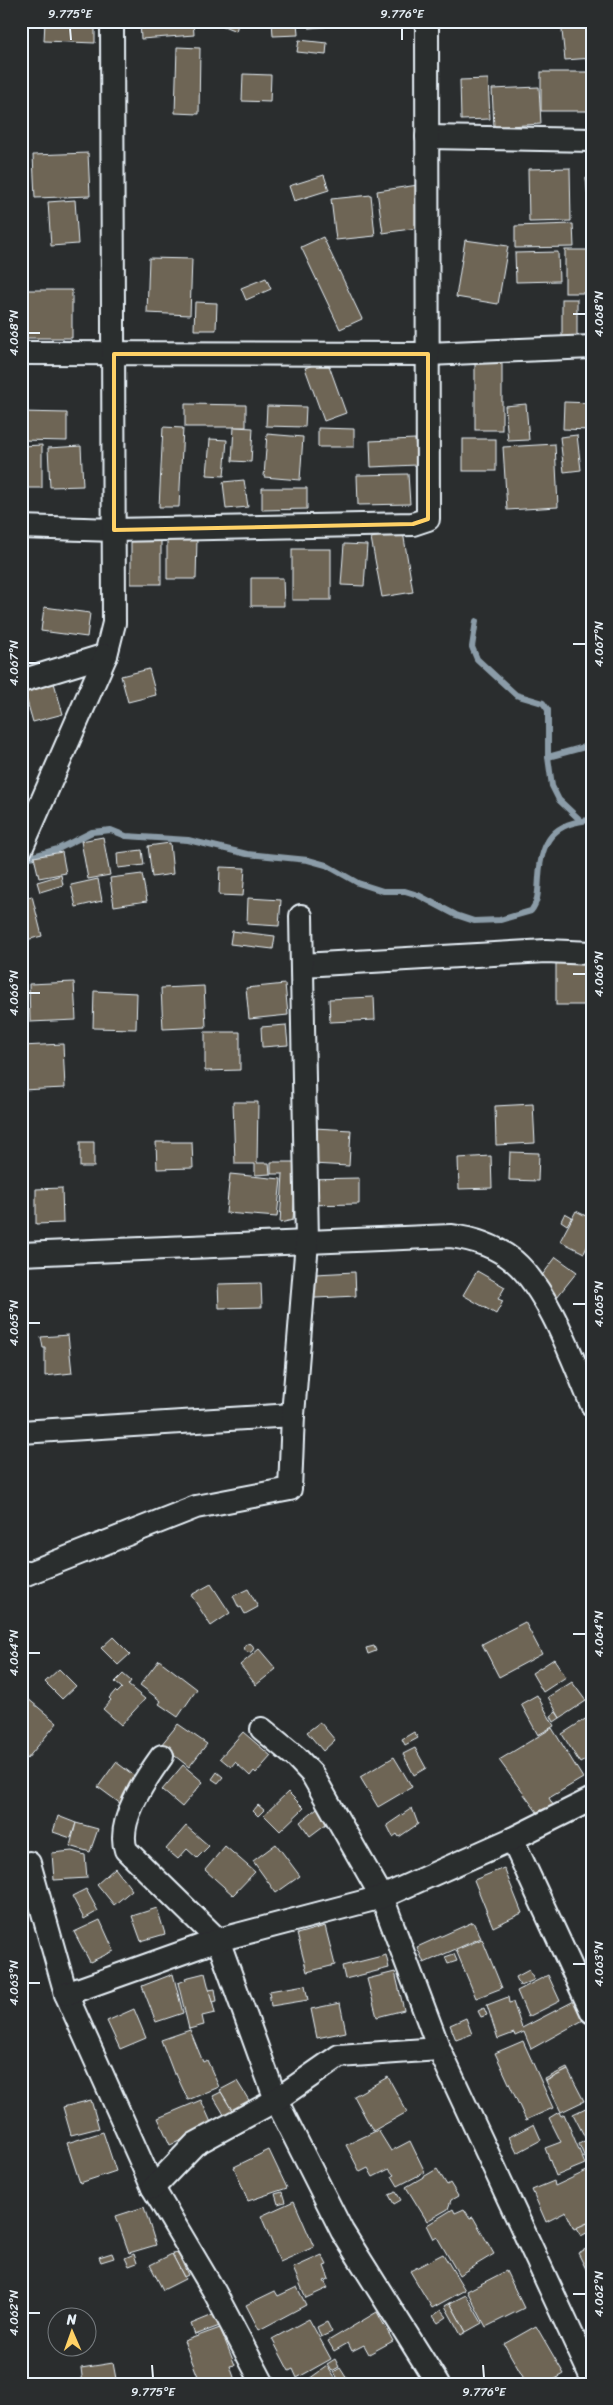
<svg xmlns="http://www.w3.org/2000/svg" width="613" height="2405" font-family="Sriracha,sans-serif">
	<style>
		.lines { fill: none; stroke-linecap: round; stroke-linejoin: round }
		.stream { stroke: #8b9ca8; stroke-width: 6 }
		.building { fill: #6e6555; stroke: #e8f1f8 }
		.minor-casing { stroke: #e8f1f8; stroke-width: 26 }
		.minor { stroke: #2a2d2e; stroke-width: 22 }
		.marked { fill: none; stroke: #ffd166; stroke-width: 4; stroke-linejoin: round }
		.ticks { fill: none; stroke: #e8f1f8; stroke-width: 2 }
		.neatline { fill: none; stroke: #e8f1f8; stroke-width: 2 }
		.ticks-label { font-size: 12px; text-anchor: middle; fill: #e8f1f8 }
	</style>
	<rect width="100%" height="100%" fill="#2a2d2e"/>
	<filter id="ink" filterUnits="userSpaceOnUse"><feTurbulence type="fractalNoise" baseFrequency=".02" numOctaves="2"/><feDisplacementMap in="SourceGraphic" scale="10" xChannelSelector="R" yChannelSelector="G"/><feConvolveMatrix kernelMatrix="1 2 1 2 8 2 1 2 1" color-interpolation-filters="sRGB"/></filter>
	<g filter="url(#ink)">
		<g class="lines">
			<g class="stream">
				<path d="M476 621 472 647 477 659 516 695 543 703 548 710V757L552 786 559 800 579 819"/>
				<path d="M548 757 592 745"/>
				<path d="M30 857 58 849 92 832 111 830 126 836 188 840 247 854 308 860 326 865 358 883 383 891H405L418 895 456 915 474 921 500 920 531 911C539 901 538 889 539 877 541 840 554 822 592 820"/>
			</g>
		</g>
		<g class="building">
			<path d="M45 21 95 22V43L44 41Z"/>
			<path d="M140 21H193L194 35 141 39Z"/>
			<path d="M211 21H239L236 31Z"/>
			<path d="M272 21H297L298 35 273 36Z"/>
			<path d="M309 21H333V26L309 28Z"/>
			<path d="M561 21H592V58L565 60Z"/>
			<path d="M299 40 327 43 326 55 297 52Z"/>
			<path d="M177 47 200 48 199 114 175 113Z"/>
			<rect x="541" y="72" width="51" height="39"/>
			<path d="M243 74 271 75 270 102 242 101Z"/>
			<path d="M488 79 490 119 461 120 460 80Z"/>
			<path d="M539 87 541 124 494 127 492 89Z"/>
			<path d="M88 153 90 196 35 198 33 155Z"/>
			<path d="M570 168 571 221 529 222 528 169Z"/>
			<path d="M324 175 329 190 294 201 289 186Z"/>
			<path d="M586 178H592V222H590Z"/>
			<path d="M425 184 431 226 383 233 377 191Z"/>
			<path d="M371 195 375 236 336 240 331 199Z"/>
			<path d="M75 200 78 244 51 246 48 202Z"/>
			<path d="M573 224 574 247 515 248V226Z"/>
			<path d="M323 237 362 319 340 329 301 247Z"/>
			<path d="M465 240 508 246 498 304 456 297Z"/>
			<rect x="565" y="250" width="27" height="43"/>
			<path d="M558 252 559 281 516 282 515 253Z"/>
			<path d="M149 258 192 259 190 315 147 313Z"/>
			<path d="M266 278 271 289 246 300 241 288Z"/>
			<path d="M23 290H72V338H24Z"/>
			<rect x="562" y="299" width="15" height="39"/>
			<path d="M195 302 217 303 216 330H194Z"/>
			<path d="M327 360 346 413 324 421 305 368Z"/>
			<rect x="475" y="362" width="27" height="68"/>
			<path d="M564 402 592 403 591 430 563 429Z"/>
			<path d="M185 404 246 405V427H185Z"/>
			<path d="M526 404 529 440 508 441 505 406Z"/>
			<path d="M267 406 306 407 305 427 266 426Z"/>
			<path d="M21 412 67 413V441L21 440Z"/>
			<path d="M163 427 183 428 179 507H159Z"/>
			<path d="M234 427 253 428 251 462 232 461Z"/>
			<path d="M318 428 354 429V447H318Z"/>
			<path d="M267 434 303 437 300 480 264 477Z"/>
			<path d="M577 435 581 470 564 472 560 437Z"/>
			<path d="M210 439 227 440 224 476 207 475Z"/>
			<path d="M415 439 417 465 371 467 370 441Z"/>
			<rect x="463" y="439" width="33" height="32"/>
			<path d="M555 444 558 507 507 510 503 447Z"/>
			<path d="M42 445V488H21V446Z"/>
			<path d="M81 446 83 486 50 487 48 448Z"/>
			<path d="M408 474 410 504 358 505 357 475Z"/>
			<path d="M244 480 248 507 226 509 223 482Z"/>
			<path d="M262 488H307V509L262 510Z"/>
			<path d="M403 532 413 592 382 597 371 538Z"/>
			<path d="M167 539H197L196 579H167Z"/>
			<rect x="131" y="541" width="30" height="43"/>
			<path d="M344 544 367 545 364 586 341 585Z"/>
			<rect x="292" y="549" width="39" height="51"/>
			<path d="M251 578H283L284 606H251Z"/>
			<path d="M44 607 90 613 87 637 41 631Z"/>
			<path d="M149 669 156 695 128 702 121 676Z"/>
			<path d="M52 676 63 714 33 722 22 684Z"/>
			<path d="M103 837 110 875 88 879 81 841Z"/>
			<path d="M170 843 173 874 152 877 148 846Z"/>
			<path d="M142 850 144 865 118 868 117 853Z"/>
			<path d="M62 852 66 873 39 878 34 857Z"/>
			<path d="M220 867 245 868 243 896 219 895Z"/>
			<path d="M142 874 147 901 114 906 110 878Z"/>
			<path d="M61 875 63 885 40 892 37 882Z"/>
			<path d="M98 879 102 901 76 907 71 885Z"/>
			<path d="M32 896 42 936 22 941 21 899Z"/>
			<path d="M248 898 281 900 279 926 247 924Z"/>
			<path d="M232 931 275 936 273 949 230 944Z"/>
			<rect x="556" y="954" width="30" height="51"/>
			<path d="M74 982 76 1020 30 1022 29 984Z"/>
			<path d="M285 984 288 1015 249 1019 246 988Z"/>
			<path d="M204 986 206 1027 163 1029 161 988Z"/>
			<path d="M21 987 25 1035 21 1036Z"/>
			<path d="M94 991 137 993 136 1029 93 1028Z"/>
			<path d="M374 997 375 1020 330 1022 329 999Z"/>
			<path d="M286 1025 288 1045 262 1047 261 1027Z"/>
			<path d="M205 1032H240V1070L205 1071Z"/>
			<path d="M63 1044 65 1088 21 1090V1046Z"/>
			<path d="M233 1102H258L257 1163H269L270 1174 255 1175V1164H235Z"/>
			<path d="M533 1104 535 1143 496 1145 495 1106Z"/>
			<path d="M314 1128 351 1130 349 1166 312 1164Z"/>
			<rect x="80" y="1142" width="14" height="25"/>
			<path d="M156 1142H192L193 1168 157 1169Z"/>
			<path d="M510 1152 539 1153 538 1181 509 1180Z"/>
			<path d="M491 1156 492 1188 459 1189 458 1158Z"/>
			<path d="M271 1162H297L293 1220 280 1223 283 1174H271Z"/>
			<path d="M230 1174 281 1179 277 1217 226 1213Z"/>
			<path d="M359 1178V1204L303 1205V1179Z"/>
			<path d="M62 1188 63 1223 36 1224V1189Z"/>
			<path d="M576 1211 592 1219V1237L584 1253 560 1241Z"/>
			<path d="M565 1213 572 1217 567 1225 561 1221Z"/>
			<path d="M556 1257 577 1272 557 1297 537 1282Z"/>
			<path d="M477 1271 505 1287 498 1299 503 1301 496 1314 463 1295Z"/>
			<path d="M355 1272 356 1296 296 1299 295 1275Z"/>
			<path d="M261 1283 262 1307 219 1308 218 1284Z"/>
			<path d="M68 1335 72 1373 45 1376V1348H43L41 1337Z"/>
			<path d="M211 1584 230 1613 211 1626 191 1595Z"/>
			<path d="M248 1589 258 1607 245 1614 241 1607 239 1608 233 1596Z"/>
			<path d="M525 1622 542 1654 499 1677 482 1644Z"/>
			<path d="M113 1637 130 1654 118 1665 101 1648Z"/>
			<circle cx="249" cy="1648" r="4.5"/>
			<path d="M374 1646 376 1651 368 1654 366 1648Z"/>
			<path d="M259 1649 276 1669 256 1685 240 1665Z"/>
			<path d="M554 1659 566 1677 543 1692 532 1673Z"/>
			<path d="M159 1660 197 1689 178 1717 159 1704 161 1701 140 1685Z"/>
			<path d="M59 1669 76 1686 62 1699 45 1682Z"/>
			<path d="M123 1674 131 1681 128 1685 145 1699 121 1725 103 1709 111 1700 109 1698 115 1691 117 1693 122 1688 115 1682Z"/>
			<path d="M572 1682 586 1701 560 1718 548 1697Z"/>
			<path d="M21 1693 57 1723 27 1759 21 1754Z"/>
			<path d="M537 1695 554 1726 538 1735 521 1704Z"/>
			<path d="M556 1712 560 1718 554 1722 551 1716Z"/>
			<path d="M590 1716 592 1756 580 1763 562 1734Z"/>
			<path d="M320 1722 335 1740 323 1751 307 1732Z"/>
			<path d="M178 1724 207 1744 189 1767 161 1745Z"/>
			<path d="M552 1728 583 1778 549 1798 553 1805 537 1812 499 1760Z"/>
			<path d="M243 1732 271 1756 256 1773 254 1771 250 1776 235 1762 231 1767 220 1758Z"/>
			<path d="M414 1732 418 1738 405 1745 402 1739Z"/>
			<path d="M415 1748 426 1768 414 1775 403 1754Z"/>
			<path d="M394 1757 412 1787 378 1807 360 1777Z"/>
			<path d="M116 1762 140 1780 121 1804 98 1787Z"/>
			<path d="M183 1765 203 1782 182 1807 162 1790Z"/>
			<path d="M217 1772 223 1777 218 1783 212 1779Z"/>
			<path d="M288 1792 304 1808 280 1831 264 1815Z"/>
			<path d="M323 1803 334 1818 310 1836 300 1822Z"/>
			<path d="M258 1805 264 1810 258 1816 253 1811Z"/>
			<path d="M412 1808 418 1824 399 1837 397 1834 393 1837 387 1825Z"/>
			<path d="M58 1816 76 1823 71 1838 53 1832Z"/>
			<path d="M76 1823 98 1829 90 1852 70 1846Z"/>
			<path d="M186 1826 209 1846 197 1858 187 1849 178 1859 166 1849Z"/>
			<path d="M276 1844 300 1876 276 1893 253 1861Z"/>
			<path d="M225 1846 255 1872 233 1895 205 1870Z"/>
			<path d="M72 1851 85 1855 87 1878 54 1880 52 1853Z"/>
			<path d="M115 1868 132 1890 114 1905 97 1884Z"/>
			<path d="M504 1868 522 1913 493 1927 474 1880Z"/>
			<path d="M86 1889 98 1911 84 1919 72 1896Z"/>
			<path d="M157 1908 165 1934 141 1941 132 1916Z"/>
			<path d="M100 1920 114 1951 90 1962 74 1932Z"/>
			<path d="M473 1922 481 1938 424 1963 417 1947Z"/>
			<path d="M325 1926 335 1965 307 1972 297 1934Z"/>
			<path d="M482 1939 502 1988 476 1998 456 1950Z"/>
			<path d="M454 1954 457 1961 448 1964 445 1957Z"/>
			<path d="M386 1955 389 1968 345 1979 342 1966Z"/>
			<path d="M529 1970 534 1980 520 1986 516 1977Z"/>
			<path d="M395 1972 404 2010 377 2017 367 1979Z"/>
			<path d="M205 1973 215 2013 202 2016 204 2025 189 2029 178 1983 186 1980 185 1978Z"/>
			<path d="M173 1974 183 2013 156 2022 142 1986Z"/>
			<path d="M548 1975 560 2001 528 2017 517 1991Z"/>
			<path d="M305 1985 308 2000 271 2006 269 1991Z"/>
			<path d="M215 1989 217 2001 212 2002 209 1990Z"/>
			<path d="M508 1997 509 2003 513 2002 522 2028 578 1999 587 2018 531 2049 524 2032 515 2036 514 2033 498 2039 487 2005Z"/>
			<path d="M340 2003 346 2032 317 2038 311 2009Z"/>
			<path d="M484 2008 487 2015 481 2017 478 2011Z"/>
			<path d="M134 2009 146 2038 120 2049 107 2021Z"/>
			<path d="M466 2018 472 2034 456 2040 450 2025Z"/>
			<path d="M190 2030 203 2062 207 2060 219 2087 188 2100 176 2074H174L161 2040Z"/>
			<path d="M523 2041 553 2108 526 2120 495 2053Z"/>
			<path d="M567 2068 568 2070 546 2081 545 2079Z"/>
			<path d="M568 2070 584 2101 561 2112 546 2081Z"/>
			<path d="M388 2077 407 2112 373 2131 354 2096Z"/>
			<path d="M237 2081 250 2102 233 2112 220 2090Z"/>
			<path d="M221 2092 233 2112 226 2118 213 2096Z"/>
			<path d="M91 2100 99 2128 71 2135 63 2107Z"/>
			<path d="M201 2100 213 2127 170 2145 158 2118Z"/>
			<path d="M592 2105V2151L573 2114Z"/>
			<path d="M559 2112 561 2116 564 2114 585 2164 556 2176 545 2148 561 2142 549 2118Z"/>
			<path d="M534 2124 541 2140 517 2153 509 2137Z"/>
			<path d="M378 2130 391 2151 410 2141 425 2172 398 2186 392 2176 394 2175 389 2169 373 2177 368 2168 360 2172 346 2145Z"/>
			<path d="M103 2132 116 2171 80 2183 67 2143Z"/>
			<path d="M586 2140 592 2151V2174L579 2144Z"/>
			<path d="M269 2150 287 2188 248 2201 234 2167Z"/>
			<path d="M437 2169 447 2185 450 2183 458 2196 451 2200 448 2209 427 2221 406 2187Z"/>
			<path d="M589 2170 592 2177V2221L574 2229 566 2212 546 2222 532 2190 554 2181 555 2186Z"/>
			<path d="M282 2192 285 2202 278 2204 275 2194Z"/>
			<path d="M396 2192 401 2200 394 2204 389 2195Z"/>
			<path d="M294 2201 314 2247 280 2262 261 2216Z"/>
			<path d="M144 2207 156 2245 129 2253 116 2216Z"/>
			<path d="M453 2209 455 2213 464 2209 470 2218 473 2217 494 2254 459 2275 437 2237 434 2239 427 2225Z"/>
			<path d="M592 2221V2230L581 2236 576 2228Z"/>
			<path d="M592 2246V2281L578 2253Z"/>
			<path d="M112 2253 114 2258 101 2262 99 2257Z"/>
			<path d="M178 2253 188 2275 184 2277 172 2254Z"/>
			<path d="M134 2254 137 2263 129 2266 125 2258Z"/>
			<path d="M172 2254 185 2279 163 2290 150 2265Z"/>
			<path d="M443 2254 465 2290 432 2308 410 2271Z"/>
			<path d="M322 2255 327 2265 324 2266 329 2279 324 2281 328 2288 306 2298 293 2268Z"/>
			<path d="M506 2271 524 2308 486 2327 467 2291Z"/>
			<path d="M297 2287 306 2305 259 2330 246 2305 275 2291 278 2296Z"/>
			<path d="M466 2295 482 2323 466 2332 450 2303Z"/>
			<path d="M450 2303 466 2332 461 2335 445 2306Z"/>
			<path d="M441 2310 447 2317 438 2323 433 2316Z"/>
			<path d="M377 2312 393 2341 369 2354 364 2345 352 2351 348 2343 334 2351 328 2341Z"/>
			<path d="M218 2313 225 2324 195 2335 191 2324Z"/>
			<path d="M309 2319 331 2359 297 2378 293 2369 289 2371 272 2339Z"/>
			<path d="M327 2322 332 2332 321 2337 317 2327Z"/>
			<path d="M536 2326 564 2374 547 2384H527L504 2344Z"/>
			<path d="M220 2328 235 2365 230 2366 235 2380 226 2384H201L184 2341Z"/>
			<path d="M335 2359 339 2367 332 2371 327 2364Z"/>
			<path d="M113 2363 117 2384H83L81 2368Z"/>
			<path d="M327 2366 339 2384H302Z"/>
			<path d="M340 2368 347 2379 341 2384 334 2372Z"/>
		</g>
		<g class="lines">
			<defs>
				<g id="minor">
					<path d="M427 137 592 140"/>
					<path d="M21 353 428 354 592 347"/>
					<path d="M21 527 114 530 413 524 428 519 427 21"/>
					<path d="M21 681 106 655 114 623 112 21"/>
					<path d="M21 849 106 655"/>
					<path d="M302 965 546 951 592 953"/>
					<path d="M21 1254 451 1236C474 1239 496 1246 514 1261 549 1291 574 1363 592 1405"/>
					<path d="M21 1432 293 1415"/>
					<path d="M21 1576 196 1507 290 1489 293 1415 307 1242 301 916"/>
					<path d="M262 1729 297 1758 312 1774 382 1897 439 2049 592 2378"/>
					<path d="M162 1756C146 1778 116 1822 126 1850L218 1940 276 2100 342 2231 438 2384"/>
					<path d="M512 1839 592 2012"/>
					<path d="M29 1863 66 1994 153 2188 214 2291 263 2384"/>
					<path d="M66 1994 218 1940 382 1897 512 1839 592 1799"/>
					<path d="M153 2188 195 2144 276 2100 339 2056 439 2049"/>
				</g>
			</defs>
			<use href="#minor" class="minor-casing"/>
			<use href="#minor" class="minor"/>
		</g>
	</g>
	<path class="marked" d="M114 354H428V519L413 524 114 530Z"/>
	<path class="ticks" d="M70 28 71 40M402 28V40M573 314H586M28 333H40M573 644H586M28 663H40M573 974H586M28 993H40M573 1304H586M28 1323H40M573 1634H586M28 1653H40M573 1964H586M28 1983H40M573 2294H586M28 2313H40M152 2365 153 2378M483 2365 484 2378"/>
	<rect width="613" height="2405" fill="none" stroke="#2a2d2e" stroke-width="55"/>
	<g transform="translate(72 2332) rotate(358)"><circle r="24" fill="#2a2d2e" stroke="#767b7f"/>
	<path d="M0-4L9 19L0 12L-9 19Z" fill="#ffd166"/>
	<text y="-8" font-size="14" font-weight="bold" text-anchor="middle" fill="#e8f1f8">N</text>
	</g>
	<rect x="28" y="28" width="558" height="2350" class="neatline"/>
	<g class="ticks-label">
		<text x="70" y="18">9.775°E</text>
		<text x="402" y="18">9.776°E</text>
		<text transform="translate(599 314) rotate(-90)" y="4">4.068°N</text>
		<text transform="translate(14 333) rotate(-90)" y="4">4.068°N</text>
		<text transform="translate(599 644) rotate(-90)" y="4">4.067°N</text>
		<text transform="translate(14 663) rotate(-90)" y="4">4.067°N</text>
		<text transform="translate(599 974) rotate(-90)" y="4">4.066°N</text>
		<text transform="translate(14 993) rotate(-90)" y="4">4.066°N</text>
		<text transform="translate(599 1304) rotate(-90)" y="4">4.065°N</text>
		<text transform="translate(14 1323) rotate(-90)" y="4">4.065°N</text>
		<text transform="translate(599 1634) rotate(-90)" y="4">4.064°N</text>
		<text transform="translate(14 1653) rotate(-90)" y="4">4.064°N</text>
		<text transform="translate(599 1964) rotate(-90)" y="4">4.063°N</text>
		<text transform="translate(14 1983) rotate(-90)" y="4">4.063°N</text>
		<text transform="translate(599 2294) rotate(-90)" y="4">4.062°N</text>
		<text transform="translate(14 2313) rotate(-90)" y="4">4.062°N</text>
		<text x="153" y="2396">9.775°E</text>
		<text x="484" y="2396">9.776°E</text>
	</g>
</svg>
